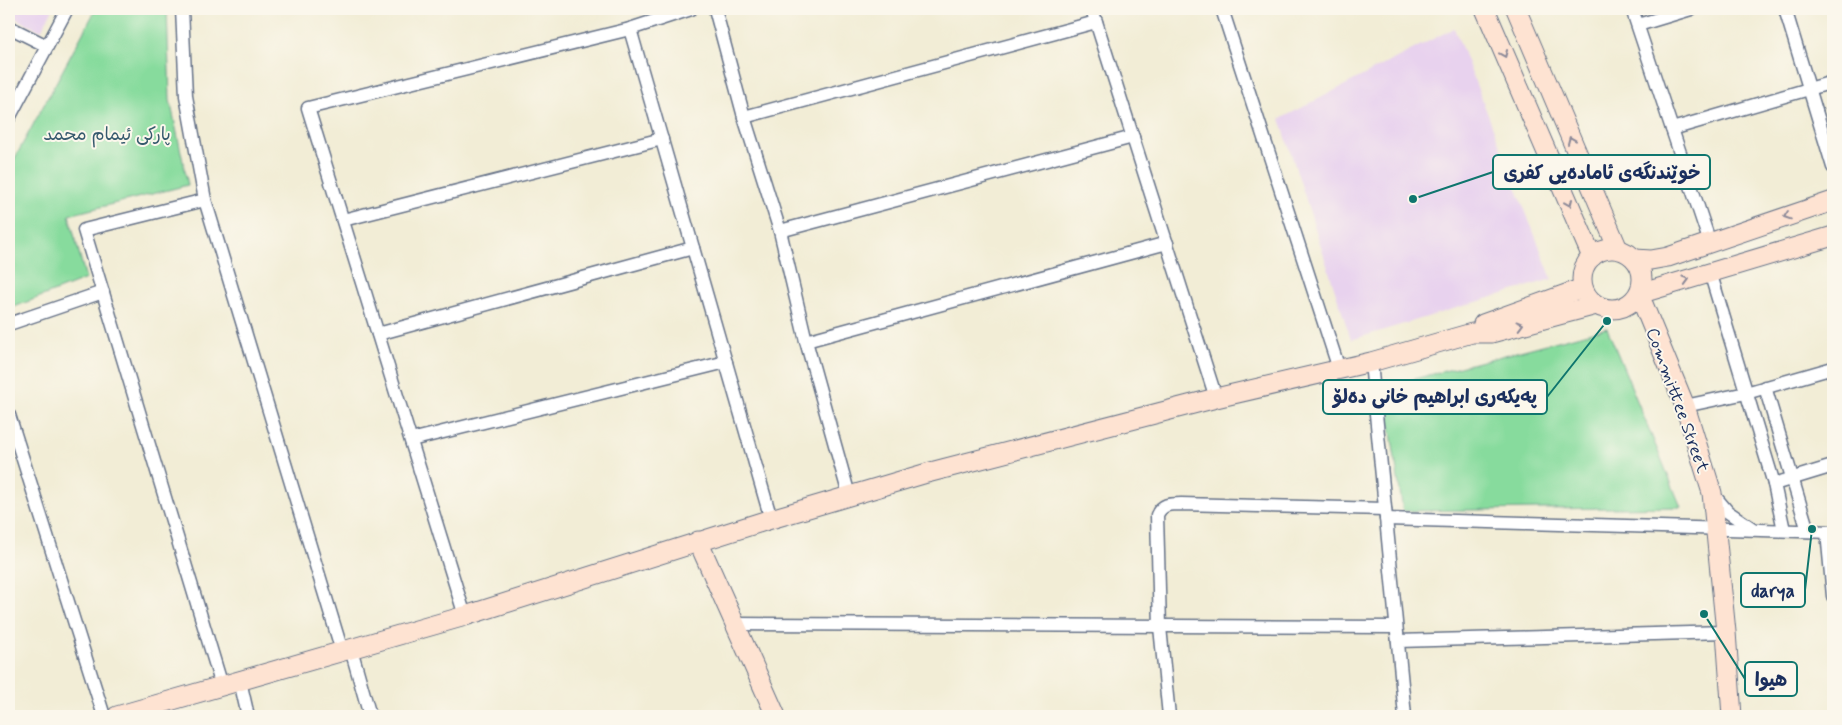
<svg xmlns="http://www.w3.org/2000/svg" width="1842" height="725" font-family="Mynerve,'Playpen Sans Arabic',sans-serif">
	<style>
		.built { fill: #e8d2ee }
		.green { fill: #87db9d; stroke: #51857e }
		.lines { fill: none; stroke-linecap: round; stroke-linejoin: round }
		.street-casing { stroke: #667288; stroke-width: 15 }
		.secondary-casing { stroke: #667288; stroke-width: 21 }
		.street { stroke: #fff; stroke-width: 12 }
		.secondary { stroke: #fee3d2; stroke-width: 19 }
		.oneway { stroke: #8c8998 }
		.labels { text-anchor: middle; stroke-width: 4; stroke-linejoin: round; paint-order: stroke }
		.park-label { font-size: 18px; fill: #365a6e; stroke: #fbf7ec }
		.street-label { font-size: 18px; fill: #1b2f5e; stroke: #fbf7ec }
		.leader { fill: none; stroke: #0f766e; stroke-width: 2 }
		.callout-dot { fill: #0f766e; stroke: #fbf7ec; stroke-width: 2 }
		.callout { fill: #fbf7ec; stroke: #0f766e; stroke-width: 2 }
		.callout-label { font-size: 19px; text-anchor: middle; font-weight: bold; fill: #1b2f5e }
	</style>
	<rect width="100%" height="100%" fill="#fbf7ec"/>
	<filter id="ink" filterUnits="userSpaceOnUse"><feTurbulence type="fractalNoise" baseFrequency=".02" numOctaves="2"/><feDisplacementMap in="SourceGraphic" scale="10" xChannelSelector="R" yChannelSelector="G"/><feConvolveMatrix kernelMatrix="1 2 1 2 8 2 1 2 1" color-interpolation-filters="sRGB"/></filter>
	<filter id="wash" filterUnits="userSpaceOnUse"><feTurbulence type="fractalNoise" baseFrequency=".0096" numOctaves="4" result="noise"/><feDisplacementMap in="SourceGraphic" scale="20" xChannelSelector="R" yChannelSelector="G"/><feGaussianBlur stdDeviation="1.12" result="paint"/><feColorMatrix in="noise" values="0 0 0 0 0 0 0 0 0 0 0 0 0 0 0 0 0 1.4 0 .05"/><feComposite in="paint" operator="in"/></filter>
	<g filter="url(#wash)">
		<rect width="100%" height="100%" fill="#f2edd6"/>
		<g class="built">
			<path d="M9 9H53L41 31 9 15Z"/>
			<path d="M1454 28 1552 279 1351 340 1280 119Z"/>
		</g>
		<g class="green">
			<path d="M96 9H167L170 100 188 185 69 215 86 279 9 309V169Z"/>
			<path d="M1607 328 1681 507 1403 511 1384 387Z"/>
		</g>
	</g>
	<g filter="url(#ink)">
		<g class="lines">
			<defs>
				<g id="street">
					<path d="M182 9 186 96 205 200 342 651"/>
					<path d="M715 9 744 117 780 231 806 341 849 495"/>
					<path d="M1092 9 1216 398"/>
					<path d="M1222 9 1339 369"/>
					<path d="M1632 9 1710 243"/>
					<path d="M1785 9 1833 167"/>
					<path d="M1638 25 1691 9"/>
					<path d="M9 27 47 46"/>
					<path d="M630 29 771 519"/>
					<path d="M744 117 1096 22"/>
					<path d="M9 118 67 9"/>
					<path d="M1672 129 1833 82"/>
					<path d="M205 200 84 230 222 686"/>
					<path d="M343 220 662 139"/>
					<path d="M780 231 1133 137"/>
					<path d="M1710 272 1774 484 1784 530"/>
					<path d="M9 324 103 292"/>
					<path d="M378 334 693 248"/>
					<path d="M806 341 1167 243"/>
					<path d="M1371 362 1405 716"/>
					<path d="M1765 387 1808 531"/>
					<path d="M1685 406 1746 393 1833 368"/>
					<path d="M9 415 104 716"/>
					<path d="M411 440 726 362"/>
					<path d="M1774 484 1833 466"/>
					<path d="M1712 493 1728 512 1753 529"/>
					<path d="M1386 519 1833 532"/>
					<path d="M1827 532 1833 596"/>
					<path d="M465 616 308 108 630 29 691 9"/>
					<path d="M735 624 1396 627"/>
					<path d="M1398 641 1726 632"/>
					<path d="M351 649 370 716"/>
					<path d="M240 681 248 716"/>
					<path d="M1169 716 1160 627 1157 515C1162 504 1169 504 1181 504L1385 509"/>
				</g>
				<g id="secondary">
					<path d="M1485 9 1592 257"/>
					<path d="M1516 9 1618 249"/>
					<circle cx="1612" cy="279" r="30"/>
					<path d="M1635 259 1651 260 1668 257 1833 201"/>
					<path d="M1483 324 1583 288"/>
					<path d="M698 541 776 716"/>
					<path d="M117 716 465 616 771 519 927 473 1216 398 1371 362 1472 333H1491L1596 305"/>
					<path d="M1732 716 1726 632 1712 493 1685 406 1639 294 1833 236"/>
				</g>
			</defs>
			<use href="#street" class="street-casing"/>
			<use href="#secondary" class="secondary-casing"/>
			<use href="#street" class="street"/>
			<use href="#secondary" class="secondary"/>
		</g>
		<defs><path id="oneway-chevron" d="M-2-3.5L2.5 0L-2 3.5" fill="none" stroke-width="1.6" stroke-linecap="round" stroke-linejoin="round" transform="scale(1.25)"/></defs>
		<g class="oneway">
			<use href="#oneway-chevron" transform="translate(1504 54) rotate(67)"/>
			<use href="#oneway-chevron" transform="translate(1571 140) rotate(-113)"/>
			<use href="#oneway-chevron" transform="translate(1569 203) rotate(67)"/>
			<use href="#oneway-chevron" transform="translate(1787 216) rotate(161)"/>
			<use href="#oneway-chevron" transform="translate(1686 280) rotate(-16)"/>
			<use href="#oneway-chevron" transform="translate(1520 325) rotate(-15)"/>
		</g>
	</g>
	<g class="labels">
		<g class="park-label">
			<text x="107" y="140">پارکی ئیمام محمد</text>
		</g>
		<g class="street-label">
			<text transform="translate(1678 400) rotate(70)" y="6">Committee Street</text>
		</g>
	</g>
	<path class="leader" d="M1413 199L1493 172M1607 321L1547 397M1812 529L1805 590M1704 614L1745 679"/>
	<g class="callout-dot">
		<circle cx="1413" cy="199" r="5"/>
		<circle cx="1607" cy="321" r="5"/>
		<circle cx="1812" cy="529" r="5"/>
		<circle cx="1704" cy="614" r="5"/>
	</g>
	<g class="callout">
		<rect x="1493" y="155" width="217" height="34" rx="5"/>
		<rect x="1323" y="380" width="224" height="34" rx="5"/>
		<rect x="1741" y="573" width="64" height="34" rx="5"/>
		<rect x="1745" y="662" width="52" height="34" rx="5"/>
	</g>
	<g class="callout-label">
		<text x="1602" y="179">خوێندنگەی ئامادەیی کفری</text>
		<text x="1435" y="403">پەیکەری ابراهیم خانی دەلۆ</text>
		<text x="1773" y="597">darya</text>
		<text x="1771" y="686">هیوا</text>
	</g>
	<rect width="1842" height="725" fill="none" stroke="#fbf7ec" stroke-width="30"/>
</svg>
